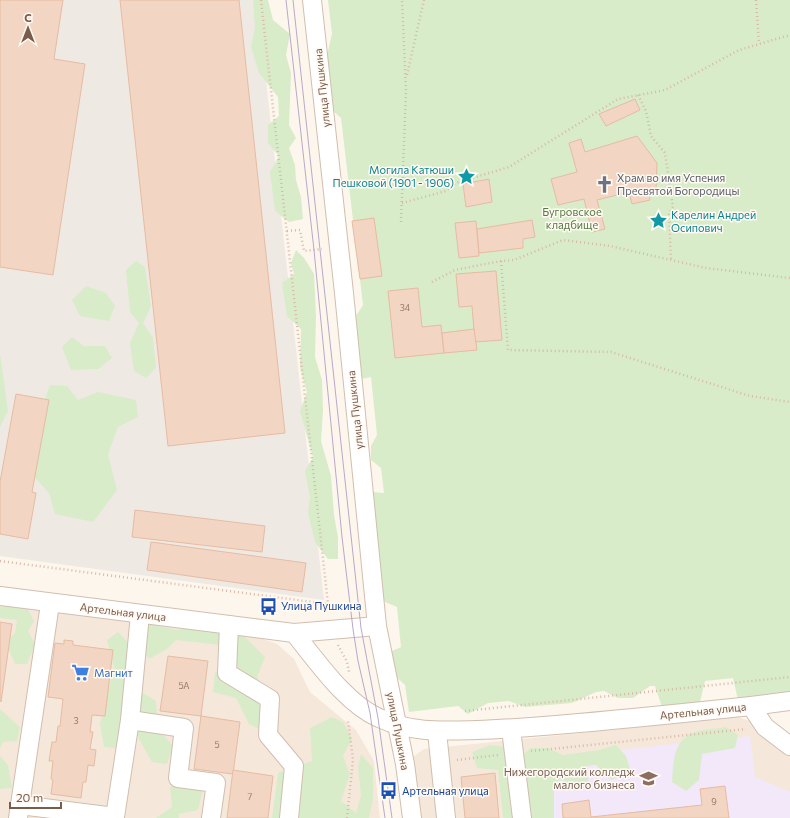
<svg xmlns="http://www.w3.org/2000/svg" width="790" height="818" font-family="Commissioner,sans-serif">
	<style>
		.residential { fill: #f5e8da }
		.industrial { fill: #efe9e4 }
		.education { fill: #f3e8fa }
		.green { fill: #d8ecc9 }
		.building { fill: #f3d5c3; stroke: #e6bba3 }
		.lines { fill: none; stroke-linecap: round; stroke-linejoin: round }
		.minor-casing { stroke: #d1beb0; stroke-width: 20 }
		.path { stroke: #d9b8a5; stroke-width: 2.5; stroke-dasharray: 1 3; stroke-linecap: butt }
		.minor { stroke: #fff; stroke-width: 18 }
		.tram { stroke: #b9a8c9; stroke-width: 1 }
		.labels { text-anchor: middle; stroke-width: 3; stroke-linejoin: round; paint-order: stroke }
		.number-label { font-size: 9px; fill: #987a6a }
		.street-label { font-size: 11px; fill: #7a5c4d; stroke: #fffaf3 }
		.culture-label { font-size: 11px; fill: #0d838f; stroke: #fffaf3; text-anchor: end }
		.worship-label { font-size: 11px; fill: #5b616d; stroke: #fffaf3; text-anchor: start }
		.park-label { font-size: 11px; fill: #537a41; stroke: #fffaf3 }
		.transit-label { font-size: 11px; fill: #164399; stroke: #fffaf3; text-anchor: start }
		.shop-label { font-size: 11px; fill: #366cbe; stroke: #fffaf3; text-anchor: start }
		.education-label { font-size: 11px; fill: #785e54; stroke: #fffaf3; text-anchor: end }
	</style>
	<rect width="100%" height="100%" fill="#fdf6ec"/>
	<g class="residential">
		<path d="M0 604 253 635 277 644 294 659 310 692 356 730 374 761 380 818H0Z"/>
		<path d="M738 717 750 721 790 750V818H419L414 756 424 749Z"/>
	</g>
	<path class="industrial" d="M0 0H257L324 600 0 556Z"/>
	<path class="education" d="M750 736 755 777 790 792V818H543L536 759Z"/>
	<g class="green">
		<path d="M253 0H268L273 20 290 34 286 55 291 73 289 125 296 138 289 148 295 165 296 180 301 197 303 219 289 222 275 211 270 172 279 156 268 143V125L279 116 278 97 259 73 251 47 255 28Z"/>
		<path d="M328 0H790V695L738 700 733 678 705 681 700 702 662 707 655 686H650L633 698H618L604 691 596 692 572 703 525 707 509 701 488 703 468 714 458 706 409 712 405 685 393 674 392 651 401 647 397 607 385 602 373 575 379 546 365 507 372 492 384 493 381 468 371 460V446L377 435 371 377 361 379 354 360 359 348 352 322 363 305 341 118 332 110 324 68 332 34Z"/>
		<path d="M296 250 304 258 314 274 316 316 315 357 322 380 323 410 321 441 331 476 334 515 338 537V559H328L315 542 308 513 310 497 305 471 313 457 300 411 307 392 300 367 301 329 287 316 282 283 294 274 291 263Z"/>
		<path d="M136 261 145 267 151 306 143 323 153 338 156 368 146 378 134 371 130 343 139 323 130 312 126 270Z"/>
		<path d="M86 286 106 293 115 306 109 321 80 316 72 300Z"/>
		<path d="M72 337 84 346H105L112 358 98 369 71 370 62 347Z"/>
		<path d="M0 354 8 411 0 427Z"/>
		<path d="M50 385 67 386 78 400 98 392 136 400 138 417 118 427 108 454 117 490 93 522 55 514 49 493 28 470 38 420Z"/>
		<path d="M13 604 26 606 34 621 28 631 35 644 27 664H15L6 642 15 633 17 620 0 618V607Z"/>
		<path d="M148 624 177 630 209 625 237 629 265 657 257 677 274 706 263 731 249 724 236 698 213 692 215 672 233 665 220 645 176 640 167 649 149 659 136 639Z"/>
		<path d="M118 632 127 641 135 688 156 701 158 729 173 746 167 764 152 762 134 730 117 748 104 747 100 724 114 667 107 640Z"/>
		<path d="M0 709 20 727 17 741 3 742 0 749Z"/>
		<path d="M332 717 343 722 352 739 343 756 350 774 341 801 356 813 361 796 358 767 361 754 373 768V799L369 818H272L278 773 312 761 310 728Z"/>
		<path d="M726 727 738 735 735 748 702 754 699 780 686 791 672 782C673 764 673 742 692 733 700 729 717 729 726 727Z"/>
		<path d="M490 745 506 747 519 760 530 748H548L563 755 599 750 616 745 626 756 631 772 611 780 596 765 587 766 589 786 575 791 562 780 554 782V818H503L498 770 477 768 472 752Z"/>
		<path d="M0 756 8 765 12 788 0 789Z"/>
		<path d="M187 782 203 789 198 810 179 814V818H156L172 807 170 787Z"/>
	</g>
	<g class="building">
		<path d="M0 0H63L54 59 85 64 53 275 0 267Z"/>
		<path d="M120 0H239L285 433 168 446Z"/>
		<path d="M635 99 640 110 606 126 599 114Z"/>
		<path d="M637 136 657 163 656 189 649 193 650 200 632 204 629 192 597 200 605 229 592 232 584 199 558 205 551 179 577 172 569 143 581 139 585 152Z"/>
		<path d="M489 179 492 202 466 207 463 184Z"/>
		<path d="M374 218 382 276 360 279 352 221Z"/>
		<path d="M532 220 535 237 523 239V248L479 253 477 229Z"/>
		<path d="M476 221 479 256 459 258 455 223Z"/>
		<path d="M496 271 502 340 475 342 472 306 459 307 456 274Z"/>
		<path d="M418 288 422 327 441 325 444 353 395 358 388 291Z"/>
		<path d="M474 329 477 350 444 353 442 333Z"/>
		<path d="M16 394 49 400 32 492 36 493 28 539 0 534V482Z"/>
		<path d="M135 510 265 526 262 552 132 537Z"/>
		<path d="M151 542 306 563 302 592 147 570Z"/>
		<path d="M0 622 12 624 1 702 0 701Z"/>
		<path d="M64 640 73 641V645L113 650 105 716 92 715 90 732H93L90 749 96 750 94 766 88 765 86 782H83L81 798 51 794 53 780 51 779 53 761H49L52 742H56L58 726H60L63 699 48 697 55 643 64 644Z"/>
		<path d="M168 656 208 661 201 716 160 711Z"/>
		<path d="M201 716 240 722 233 774 194 769Z"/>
		<path d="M233 770 273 776 268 818H227Z"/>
		<path d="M495 773 499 818H465L461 777Z"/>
		<path d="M725 786 729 818H563L562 804 589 800 591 817 702 805 700 789Z"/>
	</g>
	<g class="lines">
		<defs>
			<g id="minor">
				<path d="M312 0 344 293 377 626 405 764 412 818"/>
				<path d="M0 596 294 633C317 661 346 704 379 718 412 733 441 731 477 730 511 729 545 726 579 723 637 718 694 712 751 706L790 701"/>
				<path d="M229 625 227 673 270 699 268 735 294 766 289 818"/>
				<path d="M294 633 377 626"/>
				<path d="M751 706 765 727 790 746"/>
				<path d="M130 720 140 614"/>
				<path d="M511 729 522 818"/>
				<path d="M437 732 446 818"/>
				<path d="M20 805 115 817 130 720 184 728 178 778 216 783 211 818"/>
				<path d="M18 818 50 604"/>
			</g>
		</defs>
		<use href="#minor" class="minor-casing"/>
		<g class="path">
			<path d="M261 0 328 604"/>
			<path d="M756 0 759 44"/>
			<path d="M407 75 424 0"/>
			<path d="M638 95 646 111 651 136 665 153 673 207 669 213 671 260"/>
			<path d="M402 203 446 191 456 183 509 167 618 99 665 90 739 50 790 35"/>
			<path d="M401 222 406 91 402 0"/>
			<path d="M287 231 300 230 304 251 322 249"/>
			<path d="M501 261 508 350 611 352 750 396 790 402"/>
			<path d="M432 282 455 270 501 261 514 260 563 240 610 246 706 268 790 278"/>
			<path d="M0 561 328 604 329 612"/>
			<path d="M338 645 347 662 349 672"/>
			<path d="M465 711 790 677"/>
			<path d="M531 751 746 729"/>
			<path d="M457 760 498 755"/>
			<path d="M347 818 353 760 348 720"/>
		</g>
		<use href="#minor" class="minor"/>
		<g class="tram">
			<path d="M286 0 314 250 342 537 353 629 358 661 370 713 385 818"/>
			<path d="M293 0 361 628 378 718 392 818"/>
		</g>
	</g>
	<defs>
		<symbol id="sight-bare" viewBox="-9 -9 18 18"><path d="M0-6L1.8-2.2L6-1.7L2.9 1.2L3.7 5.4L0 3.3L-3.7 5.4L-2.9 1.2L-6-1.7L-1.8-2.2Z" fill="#0f9aa8" stroke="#fffaf3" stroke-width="2.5" paint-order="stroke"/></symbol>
		<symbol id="church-bare" viewBox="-9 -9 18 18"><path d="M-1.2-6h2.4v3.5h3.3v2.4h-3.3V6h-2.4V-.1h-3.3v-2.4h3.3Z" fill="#6b7280" stroke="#fffaf3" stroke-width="2.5" paint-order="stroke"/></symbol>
		<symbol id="bus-bare" viewBox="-9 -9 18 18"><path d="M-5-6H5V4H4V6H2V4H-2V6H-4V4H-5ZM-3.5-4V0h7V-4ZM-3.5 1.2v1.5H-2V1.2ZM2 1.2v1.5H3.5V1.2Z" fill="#1a4fb4" stroke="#fffaf3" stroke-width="2.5" paint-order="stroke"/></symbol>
		<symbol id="supermarket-bare" viewBox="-9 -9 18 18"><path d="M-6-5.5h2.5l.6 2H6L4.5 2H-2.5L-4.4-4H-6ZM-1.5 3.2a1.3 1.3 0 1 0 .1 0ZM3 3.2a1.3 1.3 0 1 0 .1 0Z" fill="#3f7fe0" stroke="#fffaf3" stroke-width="2.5" paint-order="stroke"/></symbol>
		<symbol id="university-bare" viewBox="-9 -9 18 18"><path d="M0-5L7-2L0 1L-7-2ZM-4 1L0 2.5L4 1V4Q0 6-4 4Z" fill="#8d6e63" stroke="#fffaf3" stroke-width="2.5" paint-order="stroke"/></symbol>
	</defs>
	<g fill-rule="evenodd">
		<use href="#sight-bare" x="454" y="164" width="25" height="25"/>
		<use href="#church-bare" x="592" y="172" width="25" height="25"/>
		<use href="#sight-bare" x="646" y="208" width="25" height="25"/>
		<use href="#bus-bare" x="256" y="594" width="25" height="25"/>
		<use href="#supermarket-bare" x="68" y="660" width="25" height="25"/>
		<use href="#university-bare" x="636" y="766" width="25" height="25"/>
		<use href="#bus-bare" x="376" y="778" width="25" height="25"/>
	</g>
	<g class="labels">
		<g class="number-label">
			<text x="405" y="311">34</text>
			<text x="184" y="689">5А</text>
			<text x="76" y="724">3</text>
			<text x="217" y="748">5</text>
			<text x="250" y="800">7</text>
			<text x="714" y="805">9</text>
		</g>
		<g class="street-label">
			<text transform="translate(322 88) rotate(-96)" y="4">улица Пушкина</text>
			<text transform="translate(355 410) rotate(-96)" y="4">улица Пушкина</text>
			<text transform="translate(123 612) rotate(7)" y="4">Артельная улица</text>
			<text transform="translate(703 711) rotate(-6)" y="4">Артельная улица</text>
			<text transform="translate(398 731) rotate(79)" y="4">улица Пушкина</text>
		</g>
		<g class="culture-label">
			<text x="454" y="174">Могила Катюши<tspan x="454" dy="13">Пешковой (1901 - 1906)</tspan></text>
			<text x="671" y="219" text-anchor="start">Карелин Андрей<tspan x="671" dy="13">Осипович</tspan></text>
		</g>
		<g class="worship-label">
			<text x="617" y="182">Храм во имя Успения<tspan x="617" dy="13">Пресвятой Богородицы</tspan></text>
		</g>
		<g class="park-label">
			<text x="572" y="216">Бугровское<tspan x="572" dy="13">кладбище</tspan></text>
		</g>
		<g class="transit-label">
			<text x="281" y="610">Улица Пушкина</text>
			<text x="402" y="795">Артельная улица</text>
		</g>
		<g class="shop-label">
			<text x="94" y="677">Магнит</text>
		</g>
		<g class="education-label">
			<text x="635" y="776">Нижегородский колледж<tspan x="635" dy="13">малого бизнеса</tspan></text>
		</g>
	</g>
	<g transform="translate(28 28)" stroke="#fffaf3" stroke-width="3" paint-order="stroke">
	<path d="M0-3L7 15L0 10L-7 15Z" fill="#7a5c4d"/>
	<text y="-6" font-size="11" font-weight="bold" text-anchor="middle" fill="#7a5c4d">С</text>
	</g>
	<path d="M10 802v6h51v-6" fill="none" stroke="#7a5c4d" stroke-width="2"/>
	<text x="16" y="802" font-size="12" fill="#7a5c4d" stroke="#fffaf3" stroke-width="3" paint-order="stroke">20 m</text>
</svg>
